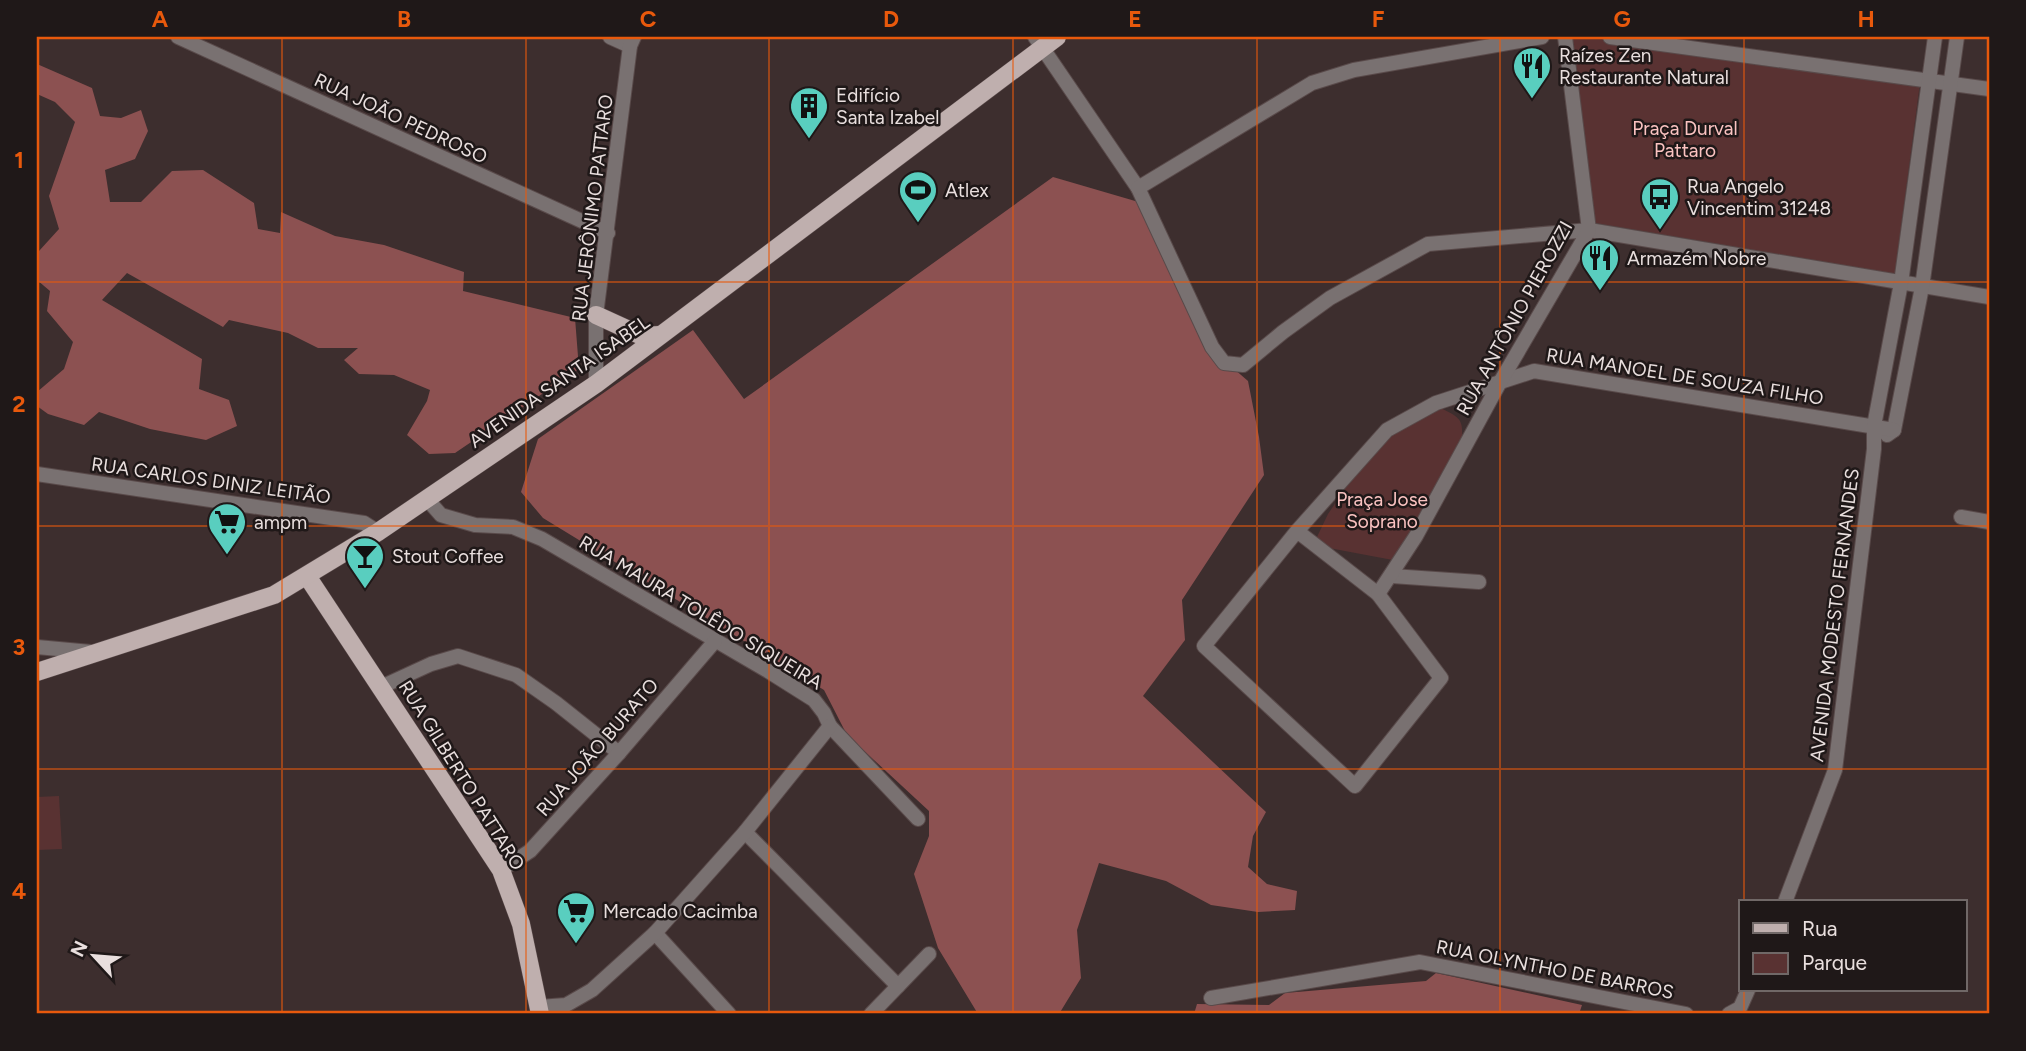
<svg xmlns="http://www.w3.org/2000/svg" width="2026" height="1051" font-family="Figtree,sans-serif">
	<style>
		.green { fill: #593232 }
		.forest { fill: #8c5151 }
		.lines { fill: none; stroke-linecap: round; stroke-linejoin: round }
		.minor-casing { stroke: #594a4a; stroke-width: 16 }
		.major-casing { stroke: #594a4a; stroke-width: 19 }
		.minor { stroke: #797171; stroke-width: 14 }
		.major { stroke: #bfafae; stroke-width: 18 }
		.grid { fill: none; stroke: #e8590c; stroke-width: 2; stroke-opacity: 0.55 }
		.labels { text-anchor: middle; stroke-width: 5; stroke-linejoin: round; paint-order: stroke }
		.poi-label { font-size: 19px; fill: #e9dfde; stroke: #1f1818; text-anchor: start }
		.street-label { font-size: 19px; fill: #e9dfde; stroke: #1f1818 }
		.park-label { font-size: 19px; fill: #fbc3c1; stroke: #1f1818 }
		.neatline { fill: none; stroke: #e8590c; stroke-width: 2.5 }
		.grid-label { font-size: 23px; text-anchor: middle; font-weight: bold; fill: #e8590c }
	</style>
	<rect width="100%" height="100%" fill="#3d2e2e"/>
	<g class="green">
		<path d="M1570 37H1669L1920 83 1895 274 1595 223Z"/>
		<path d="M1441 408C1462 419 1463 419 1462 443L1398 561 1329 548 1321 543 1317 537 1328 514 1347 486 1391 433Z"/>
		<path d="M59 796 62 849 37 850V797Z"/>
	</g>
	<g class="forest">
		<path d="M37 64 92 88 100 116 121 118 141 110 148 131 135 159 105 170 110 202H141L172 171 203 170 254 203 258 229 280 233 281 212 335 236 384 245 464 272 463 291 575 318 579 369 455 453 429 454 407 435 427 401 430 390 394 375 359 374 344 360 358 348H318L288 333 229 320 223 327 127 273 102 300 202 359 199 389 229 400 237 426 206 440 150 429 99 412 84 425 48 414 37 406V392L64 369 73 342 47 311 50 291 37 280V249L39 251 59 229 49 196 75 122 55 102 37 94Z"/>
		<path d="M1053 177 1142 203 1211 349 1248 381 1259 437 1264 475 1182 600 1185 640 1143 696 1266 812 1253 836 1248 867 1267 884 1297 891 1295 910 1258 912 1211 905 1166 881 1099 863 1077 930 1081 978 1059 1014H978L938 948 914 874 929 836V811L847 735 824 690 543 518 521 492 538 439 693 330 744 399Z"/>
		<path d="M1436 973 1582 1005 1579 1014H1194L1197 1004 1269 1005 1285 993 1426 981Z"/>
	</g>
	<g class="lines">
		<defs>
			<g id="minor">
				<path d="M178 37 608 233"/>
				<path d="M610 37 630 46"/>
				<path d="M1035 37 1138 188 1212 347 1224 363 1243 365 1283 332 1330 298 1428 244 1589 230 1989 297"/>
				<path d="M1610 37 1989 89"/>
				<path d="M1138 188 1312 83 1354 70 1542 37"/>
				<path d="M596 384V315L630 46 634 37"/>
				<path d="M1887 435 1894 430 1922 287 1957 37"/>
				<path d="M37 474 364 523 378 532"/>
				<path d="M426 498 441 515 475 525 513 527 542 539 768 671 814 700 824 713 830 726 918 819"/>
				<path d="M1961 517 1989 522"/>
				<path d="M1297 531 1378 594 1441 678 1355 786 1204 646 1297 531 1387 430 1436 403 1534 371 1894 430"/>
				<path d="M1392 576 1479 582"/>
				<path d="M1378 594 1416 536 1499 384 1589 230 1565 37"/>
				<path d="M37 647 91 652"/>
				<path d="M381 687 431 664 458 656 516 675 556 703 619 753"/>
				<path d="M745 832 898 986"/>
				<path d="M501 870 530 851 619 753 715 641"/>
				<path d="M1785 902 1835 770 1874 449V426L1901 283 1935 37"/>
				<path d="M655 933 729 1014"/>
				<path d="M1211 998 1420 962 1686 1014"/>
				<path d="M539 1007 566 1005 592 990 655 933 745 832 830 726"/>
				<path d="M871 1014 929 954"/>
				<path d="M1729 1014 1740 1008 1748 990"/>
			</g>
			<g id="major">
				<path d="M596 315 642 336 660 335"/>
				<path d="M307 576 501 870 521 924 540 1014"/>
				<path d="M37 672 274 595 378 532 596 384 1057 37"/>
			</g>
		</defs>
		<use href="#minor" class="minor-casing"/>
		<use href="#major" class="major-casing"/>
		<use href="#minor" class="minor"/>
		<use href="#major" class="major"/>
	</g>
	<path class="grid" d="M282 37V1014M526 37V1014M769 37V1014M1013 37V1014M1257 37V1014M1500 37V1014M1744 37V902M37 282H1989M37 526H1989M37 769H1989M1744 990V1014"/>
	<defs>
		<symbol id="restaurant-pin" viewBox="-11 -11 22 30"><path d="M0 17L-7.5 6A9.5 9.5 0 1 1 7.5 6Z" fill="#59cebf" stroke="#1f1818"/><path d="M-5-6h1v4h1v-4h1v4h1v-4h1v5L-1.5 .5V6h-2V.5L-5-1ZM5-6V6H3V1.5H1.5Q1.5-4 5-6Z" fill="#111"/></symbol>
		<symbol id="building-pin" viewBox="-11 -11 22 30"><path d="M0 17L-7.5 6A9.5 9.5 0 1 1 7.5 6Z" fill="#59cebf" stroke="#1f1818"/><path d="M-4-6H4V6H1V3H-1V6H-4ZM-2.5-4.3h1.7v1.8h-1.7ZM.8-4.3h1.7v1.8H.8ZM-2.5-1h1.7V.8h-1.7ZM.8-1h1.7V.8H.8Z" fill="#111"/></symbol>
		<symbol id="stadium-pin" viewBox="-11 -11 22 30"><path d="M0 17L-7.5 6A9.5 9.5 0 1 1 7.5 6Z" fill="#59cebf" stroke="#1f1818"/><path d="M0-5a6.5 5 0 1 0 0 10a6.5 5 0 1 0 0-10ZM-3.5-1.8h7v3.6h-7Z" fill="#111"/></symbol>
		<symbol id="bus-pin" viewBox="-11 -11 22 30"><path d="M0 17L-7.5 6A9.5 9.5 0 1 1 7.5 6Z" fill="#59cebf" stroke="#1f1818"/><path d="M-5-6H5V4H4V6H2V4H-2V6H-4V4H-5ZM-3.5-4V0h7V-4ZM-3.5 1.2v1.5H-2V1.2ZM2 1.2v1.5H3.5V1.2Z" fill="#111"/></symbol>
		<symbol id="supermarket-pin" viewBox="-11 -11 22 30"><path d="M0 17L-7.5 6A9.5 9.5 0 1 1 7.5 6Z" fill="#59cebf" stroke="#1f1818"/><path d="M-6-5.5h2.5l.6 2H6L4.5 2H-2.5L-4.4-4H-6ZM-1.5 3.2a1.3 1.3 0 1 0 .1 0ZM3 3.2a1.3 1.3 0 1 0 .1 0Z" fill="#111"/></symbol>
		<symbol id="bar-pin" viewBox="-11 -11 22 30"><path d="M0 17L-7.5 6A9.5 9.5 0 1 1 7.5 6Z" fill="#59cebf" stroke="#1f1818"/><path d="M-6-5H6L.8 .8V4.5H3.5V6h-7V4.5H-.8V.8Z" fill="#111"/></symbol>
	</defs>
	<g fill-rule="evenodd">
		<use href="#restaurant-pin" x="1510" y="44" width="44" height="60"/>
		<use href="#building-pin" x="787" y="84" width="44" height="60"/>
		<use href="#stadium-pin" x="896" y="168" width="44" height="60"/>
		<use href="#bus-pin" x="1638" y="175" width="44" height="60"/>
		<use href="#restaurant-pin" x="1578" y="236" width="44" height="60"/>
		<use href="#supermarket-pin" x="205" y="500" width="44" height="60"/>
		<use href="#bar-pin" x="343" y="534" width="44" height="60"/>
		<use href="#supermarket-pin" x="554" y="889" width="44" height="60"/>
	</g>
	<g class="labels">
		<g class="poi-label">
			<text x="1559" y="62">Raízes Zen<tspan x="1559" dy="22">Restaurante Natural</tspan></text>
			<text x="836" y="102">Edifício<tspan x="836" dy="22">Santa Izabel</tspan></text>
			<text x="1687" y="193">Rua Angelo<tspan x="1687" dy="22">Vincentim 31248</tspan></text>
			<text x="945" y="197">Atlex</text>
			<text x="1627" y="265">Armazém Nobre</text>
			<text x="254" y="529">ampm</text>
			<text x="392" y="563">Stout Coffee</text>
			<text x="603" y="918">Mercado Cacimba</text>
		</g>
		<g class="street-label">
			<text transform="translate(401 118) rotate(25)" y="7">RUA JOÃO PEDROSO</text>
			<text transform="translate(592 208) rotate(-83)" y="7">RUA JERÔNIMO PATTARO</text>
			<text transform="translate(1514 318) rotate(-61)" y="7">RUA ANTÔNIO PIEROZZI</text>
			<text transform="translate(1685 376) rotate(9)" y="7">RUA MANOEL DE SOUZA FILHO</text>
			<text transform="translate(559 381) rotate(-35)" y="7">AVENIDA SANTA ISABEL</text>
			<text transform="translate(211 480) rotate(8)" y="7">RUA CARLOS DINIZ LEITÃO</text>
			<text transform="translate(701 612) rotate(31)" y="7">RUA MAURA TOLÊDO SIQUEIRA</text>
			<text transform="translate(1834 615) rotate(-83)" y="7">AVENIDA MODESTO FERNANDES</text>
			<text transform="translate(597 747) rotate(-49)" y="7">RUA JOÃO BURATO</text>
			<text transform="translate(462 775) rotate(58)" y="7">RUA GILBERTO PATTARO</text>
			<text transform="translate(1555 969) rotate(11)" y="7">RUA OLYNTHO DE BARROS</text>
		</g>
		<g class="park-label">
			<text x="1685" y="135">Praça Durval<tspan x="1685" dy="22">Pattaro</tspan></text>
			<text x="1382" y="506">Praça Jose<tspan x="1382" dy="22">Soprano</tspan></text>
		</g>
	</g>
	<rect width="2026" height="1051" fill="none" stroke="#1f1818" stroke-width="77"/>
	<rect x="1739" y="900" width="228" height="91" fill="#1f1818" stroke="#706867" stroke-width="2"/>
	<rect x="1753" y="923" width="35" height="10" fill="#bfafae" stroke="#706867" stroke-width="2"/>
	<text x="1802" y="936" font-size="21" fill="#e9dfde">Rua</text>
	<rect x="1753" y="953" width="35" height="21" fill="#593232" stroke="#706867" stroke-width="2"/>
	<text x="1802" y="970" font-size="21" fill="#e9dfde">Parque</text>
	<g transform="translate(94 956) rotate(296)" stroke="#1f1818" stroke-width="5" paint-order="stroke">
	<path d="M0-5L12 26L0 18L-12 26Z" fill="#e9dfde"/>
	<text y="-10" font-size="19" font-weight="bold" text-anchor="middle" fill="#e9dfde">N</text>
	</g>
	<rect x="38" y="38" width="1950" height="974" class="neatline"/>
	<g class="grid-label">
		<text x="160" y="27">A</text>
		<text x="404" y="27">B</text>
		<text x="648" y="27">C</text>
		<text x="891" y="27">D</text>
		<text x="1135" y="27">E</text>
		<text x="1378" y="27">F</text>
		<text x="1622" y="27">G</text>
		<text x="1866" y="27">H</text>
		<text x="19" y="168">1</text>
		<text x="19" y="412">2</text>
		<text x="19" y="655">3</text>
		<text x="19" y="899">4</text>
	</g>
</svg>
